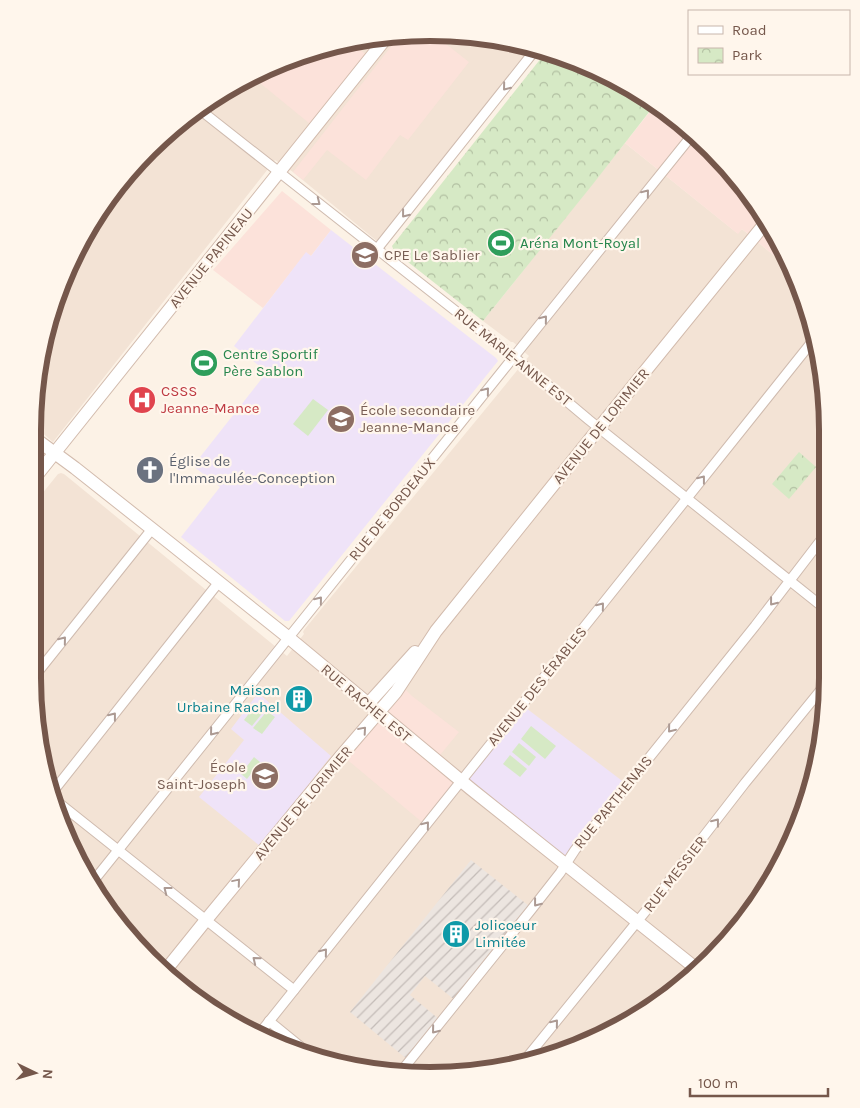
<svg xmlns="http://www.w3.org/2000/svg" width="860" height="1108" font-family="Karla,sans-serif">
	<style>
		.residential { fill: #f3e3d5 }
		.commercial { fill: #fce2da }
		.industrial { fill: url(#industrial-furrows) }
		.education { fill: #efe3f8 }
		.park { fill: url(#park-crowns) }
		.pitch { fill: #d6e9c5 }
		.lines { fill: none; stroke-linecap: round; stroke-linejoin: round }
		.street-casing { stroke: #cfbbaf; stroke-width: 11 }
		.secondary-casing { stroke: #d2bbad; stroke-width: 14 }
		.street { stroke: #fff; stroke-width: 9 }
		.secondary { stroke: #fff; stroke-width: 12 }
		.oneway { stroke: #ac9a93 }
		.labels { text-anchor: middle; stroke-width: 4.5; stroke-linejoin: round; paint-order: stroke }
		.leisure-label { font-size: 15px; fill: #27864d; stroke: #fff6ec; text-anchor: start }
		.education-label { font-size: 15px; fill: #785e54; stroke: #fff6ec; text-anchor: start }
		.street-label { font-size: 15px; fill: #75574b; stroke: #fff6ec }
		.health-label { font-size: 15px; fill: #be3a42; stroke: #fff6ec; text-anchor: start }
		.worship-label { font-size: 15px; fill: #5b616d; stroke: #fff6ec; text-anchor: start }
		.culture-label { font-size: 15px; fill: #0d838f; stroke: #fff6ec; text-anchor: end }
		.rim { fill: none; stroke: #75574b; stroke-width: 6 }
	</style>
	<defs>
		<pattern id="industrial-furrows" width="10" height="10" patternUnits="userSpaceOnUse" patternTransform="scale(1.25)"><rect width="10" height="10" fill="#ece5e0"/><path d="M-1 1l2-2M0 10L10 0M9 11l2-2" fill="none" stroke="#c4bcb8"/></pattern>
		<pattern id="park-crowns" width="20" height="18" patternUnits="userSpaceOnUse" patternTransform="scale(1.25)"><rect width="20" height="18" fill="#d6e9c5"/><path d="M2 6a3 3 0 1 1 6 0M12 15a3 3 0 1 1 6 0" fill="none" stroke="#b2c0a2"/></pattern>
	</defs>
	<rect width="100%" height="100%" fill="#fcf2e6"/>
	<g class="residential">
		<path d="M430 33 505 40 526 56 378 242 293 172 275 160 53 442 33 425V404L54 303 115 188 209 99 278 63 353 40Z"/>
		<path d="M625 143 737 233 742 229 790 269 806 302 824 378V730L806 806 761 899 711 959 651 1009 557 1054 456 1075 327 1062 232 1022 149 959 86 877 46 781 33 678V505L58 474 61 473 64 474 287 656 304 634 303 632 304 630 529 356 513 342H511L483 321Z"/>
	</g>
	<g class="commercial">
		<path d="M432 33 469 62 408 140 400 135 366 180 327 150 303 180 293 172 400 35Z"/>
		<path d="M350 41 370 58 315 128 260 83 275 64 278 63Z"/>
		<path d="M656 104 711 149 761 209 790 269 742 229 738 234 625 143Z"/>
		<path d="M282 191 331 230 311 256 306 253 263 308 213 270Z"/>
		<path d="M403 687 412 696 459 732 436 760 458 780 423 823 344 757Z"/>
	</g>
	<path class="industrial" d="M471 860 529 906 456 1001 425 976 410 995 440 1020 408 1060 350 1012Z"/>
	<g class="education">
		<path d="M331 230 496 358 498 361 289 621H285L181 537 220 487 193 466 267 372 234 346 306 252 311 256Z"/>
		<path d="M258 693 331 756 260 846 199 797 244 740 231 729Z"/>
		<path d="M522 705 625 783 566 864 461 781Z"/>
	</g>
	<g class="park">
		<path d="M546 52 582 63 627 87 653 107 593 184 483 321 394 251 392 246Z"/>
		<path d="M799 452 816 467 789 499 772 484Z"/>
	</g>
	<g class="pitch">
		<path d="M313 399 328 410 308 436 293 424Z"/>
		<path d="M257 703 265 710 252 726 244 720Z"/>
		<path d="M267 711 275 717 262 734 253 728Z"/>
		<path d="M531 726 556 746 545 759 521 739Z"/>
		<path d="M519 743 536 757 529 766 512 752Z"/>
		<path d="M510 755 527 769 520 777 503 764Z"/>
		<path d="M254 757 260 762 247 779 241 774Z"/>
	</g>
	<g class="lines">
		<defs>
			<g id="street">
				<path d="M199 109 514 357 589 420 824 608"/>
				<path d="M377 249 536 49"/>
				<path d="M33 678 152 529"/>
				<path d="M51 794 219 582"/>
				<path d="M54 799 294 990"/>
				<path d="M91 884 504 369 693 134"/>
				<path d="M269 1021 312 1056"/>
				<path d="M259 1034 815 338"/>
				<path d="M524 1061 645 912 745 783 824 686"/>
				<path d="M403 1069 531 910 560 873 575 850 755 626 824 536"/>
			</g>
			<g id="secondary">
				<path d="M33 437 75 468 171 544 289 638 471 789 698 970"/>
				<path d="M33 480 387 37"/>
				<path d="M368 704 415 652"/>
				<path d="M165 971 206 920 341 756 396 692 436 631 599 428 767 221"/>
			</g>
		</defs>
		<use href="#street" class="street-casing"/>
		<use href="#secondary" class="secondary-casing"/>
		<use href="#street" class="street"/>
		<use href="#secondary" class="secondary"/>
	</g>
	<defs><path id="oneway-chevron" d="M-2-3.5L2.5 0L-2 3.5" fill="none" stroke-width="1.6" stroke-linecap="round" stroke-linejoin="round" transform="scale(1.25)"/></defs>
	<g class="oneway">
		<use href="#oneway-chevron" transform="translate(506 87) rotate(129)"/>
		<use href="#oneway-chevron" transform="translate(646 193) rotate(-51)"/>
		<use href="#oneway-chevron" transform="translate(317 202) rotate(38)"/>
		<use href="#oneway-chevron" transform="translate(405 214) rotate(128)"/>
		<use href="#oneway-chevron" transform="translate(544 319) rotate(-51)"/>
		<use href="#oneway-chevron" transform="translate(486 391) rotate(-51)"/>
		<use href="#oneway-chevron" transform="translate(702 479) rotate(-52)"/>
		<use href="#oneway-chevron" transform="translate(319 600) rotate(-51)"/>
		<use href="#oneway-chevron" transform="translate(773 602) rotate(128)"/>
		<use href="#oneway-chevron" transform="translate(601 606) rotate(-51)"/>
		<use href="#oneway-chevron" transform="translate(63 640) rotate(-51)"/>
		<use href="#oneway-chevron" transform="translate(113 716) rotate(-52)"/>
		<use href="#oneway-chevron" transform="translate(671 729) rotate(129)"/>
		<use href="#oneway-chevron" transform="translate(363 730) rotate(-49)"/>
		<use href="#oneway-chevron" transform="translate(213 732) rotate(129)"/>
		<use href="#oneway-chevron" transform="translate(716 822) rotate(-52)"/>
		<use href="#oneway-chevron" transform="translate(426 825) rotate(-51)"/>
		<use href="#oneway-chevron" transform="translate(237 882) rotate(-50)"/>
		<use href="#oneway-chevron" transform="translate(167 890) rotate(-142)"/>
		<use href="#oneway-chevron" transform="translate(537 903) rotate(128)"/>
		<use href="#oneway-chevron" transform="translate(324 952) rotate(-51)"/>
		<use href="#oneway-chevron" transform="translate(256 960) rotate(-141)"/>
		<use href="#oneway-chevron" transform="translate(555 1023) rotate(-51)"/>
		<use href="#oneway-chevron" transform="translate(435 1030) rotate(129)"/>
	</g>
	<defs>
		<symbol id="stadium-disc" viewBox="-11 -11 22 22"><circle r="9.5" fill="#2e9e5b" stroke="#fff6ec"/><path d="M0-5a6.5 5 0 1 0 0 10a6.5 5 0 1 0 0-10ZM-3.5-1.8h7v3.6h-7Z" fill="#fff"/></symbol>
		<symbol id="school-disc" viewBox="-11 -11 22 22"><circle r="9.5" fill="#8d6e63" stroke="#fff6ec"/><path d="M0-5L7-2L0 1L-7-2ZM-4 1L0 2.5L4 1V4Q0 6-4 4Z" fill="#fff"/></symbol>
		<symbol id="hospital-disc" viewBox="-11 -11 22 22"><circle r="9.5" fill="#e0444e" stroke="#fff6ec"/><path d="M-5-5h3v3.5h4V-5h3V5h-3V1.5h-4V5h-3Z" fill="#fff"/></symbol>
		<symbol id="church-disc" viewBox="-11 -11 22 22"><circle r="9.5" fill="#6b7280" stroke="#fff6ec"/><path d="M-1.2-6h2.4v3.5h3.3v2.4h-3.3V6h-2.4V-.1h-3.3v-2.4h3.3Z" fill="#fff"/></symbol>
		<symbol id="building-disc" viewBox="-11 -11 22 22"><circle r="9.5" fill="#0f9aa8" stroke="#fff6ec"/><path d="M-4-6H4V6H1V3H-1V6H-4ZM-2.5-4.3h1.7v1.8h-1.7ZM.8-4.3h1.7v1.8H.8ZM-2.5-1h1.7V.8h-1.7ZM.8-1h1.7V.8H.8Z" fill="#fff"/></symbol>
	</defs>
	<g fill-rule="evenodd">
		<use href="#stadium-disc" x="485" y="227" width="32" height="32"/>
		<use href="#school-disc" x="349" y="239" width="32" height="32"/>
		<use href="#stadium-disc" x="188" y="347" width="32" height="32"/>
		<use href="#hospital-disc" x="126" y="384" width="32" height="32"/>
		<use href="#school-disc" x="325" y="403" width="32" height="32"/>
		<use href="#church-disc" x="134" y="454" width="32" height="32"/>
		<use href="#building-disc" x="283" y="683" width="32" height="32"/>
		<use href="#school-disc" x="249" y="760" width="32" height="32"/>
		<use href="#building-disc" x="440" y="918" width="32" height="32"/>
	</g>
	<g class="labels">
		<g class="leisure-label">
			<text x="520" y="248">Aréna Mont-Royal</text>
			<text x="223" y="359">Centre Sportif<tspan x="223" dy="17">Père Sablon</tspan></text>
		</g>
		<g class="education-label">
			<text x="384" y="260">CPE Le Sablier</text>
			<text x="360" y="415">École secondaire<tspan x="360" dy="17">Jeanne-Mance</tspan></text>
			<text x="246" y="772" text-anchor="end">École<tspan x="246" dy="17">Saint-Joseph</tspan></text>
		</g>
		<g class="street-label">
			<text transform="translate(211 258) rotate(-51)" y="5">AVENUE PAPINEAU</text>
			<text transform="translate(513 357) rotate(39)" y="5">RUE MARIE-ANNE EST</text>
			<text transform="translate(601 426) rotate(-51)" y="5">AVENUE DE LORIMIER</text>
			<text transform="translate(392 509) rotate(-51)" y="5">RUE DE BORDEAUX</text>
			<text transform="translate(537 686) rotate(-51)" y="5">AVENUE DES ÉRABLES</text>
			<text transform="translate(366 703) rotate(40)" y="5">RUE RACHEL EST</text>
			<text transform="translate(613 802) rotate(-51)" y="5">RUE PARTHENAIS</text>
			<text transform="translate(303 803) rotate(-50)" y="5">AVENUE DE LORIMIER</text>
			<text transform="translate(675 874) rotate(-52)" y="5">RUE MESSIER</text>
		</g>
		<g class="health-label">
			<text x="161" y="396">CSSS<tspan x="161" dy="17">Jeanne-Mance</tspan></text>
		</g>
		<g class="worship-label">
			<text x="169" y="466">Église de<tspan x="169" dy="17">l'Immaculée-Conception</tspan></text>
		</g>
		<g class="culture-label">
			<text x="280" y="695">Maison<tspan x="280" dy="17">Urbaine Rachel</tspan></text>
			<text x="475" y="930" text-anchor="start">Jolicoeur<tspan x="475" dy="17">Limitée</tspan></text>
		</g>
	</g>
	<path d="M0 0H860V1108H0ZM430 41H430A389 389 0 0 1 819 430V678A389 389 0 0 1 430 1067H430A389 389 0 0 1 41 678V430A389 389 0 0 1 430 41Z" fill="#fff6ec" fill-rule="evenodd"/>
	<path class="rim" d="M430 41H430A389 389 0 0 1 819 430V678A389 389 0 0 1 430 1067H430A389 389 0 0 1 41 678V430A389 389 0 0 1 430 41Z"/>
	<rect x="688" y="10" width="162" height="65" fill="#fff6ec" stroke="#c8b6ac"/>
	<rect x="698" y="26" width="25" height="8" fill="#ffffff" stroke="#c8b6ac"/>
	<text x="732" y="35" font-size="15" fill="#75574b">Road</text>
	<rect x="698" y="48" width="25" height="15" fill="url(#park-crowns)" stroke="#c8b6ac"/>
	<text x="732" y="60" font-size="15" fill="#75574b">Park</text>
	<g transform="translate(35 1073) rotate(95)" stroke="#fff6ec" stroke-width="4" paint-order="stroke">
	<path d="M0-4L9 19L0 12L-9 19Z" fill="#75574b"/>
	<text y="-8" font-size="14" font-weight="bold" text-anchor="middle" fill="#75574b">N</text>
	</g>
	<path d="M690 1088v8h138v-8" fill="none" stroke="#75574b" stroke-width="2.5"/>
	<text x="698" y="1088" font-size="15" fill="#75574b" stroke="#fff6ec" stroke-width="4" paint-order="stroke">100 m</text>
</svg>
